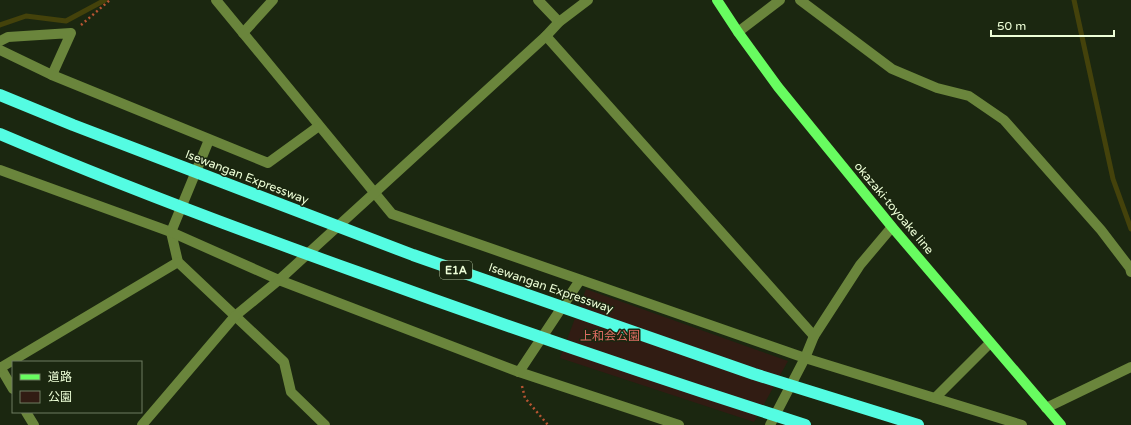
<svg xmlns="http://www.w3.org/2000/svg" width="1131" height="425" font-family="'Varela Round','Noto Sans JP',sans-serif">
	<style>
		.green { fill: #311c13 }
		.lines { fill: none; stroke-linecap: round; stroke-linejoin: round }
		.stream { stroke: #44420b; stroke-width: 5 }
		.path { stroke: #b75532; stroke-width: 2.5; stroke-dasharray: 2 3; stroke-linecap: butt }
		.minor { stroke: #6a853c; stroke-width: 10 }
		.major { stroke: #68fc60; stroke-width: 10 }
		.highway-bridge { stroke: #54fce2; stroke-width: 12 }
		.labels { text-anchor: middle; stroke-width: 3; stroke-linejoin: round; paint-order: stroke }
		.shield { fill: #1b2710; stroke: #aebe9b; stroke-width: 1 }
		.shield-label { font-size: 11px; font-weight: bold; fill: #edfed7 }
		.street-label { font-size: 12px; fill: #edfed7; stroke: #1b2710 }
		.park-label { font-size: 12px; fill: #de6c63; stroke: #1b2710 }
	</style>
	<rect width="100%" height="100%" fill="#1b2710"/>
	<path class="green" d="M586 289 788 361 754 422 560 358Z"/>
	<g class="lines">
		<g class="stream">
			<path d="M1074 0 1113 179 1131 229"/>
			<path d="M0 25 26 16 66 21 105 0"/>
		</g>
		<g class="path">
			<path d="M81 25 110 0"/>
			<path d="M522 386 525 398 548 425"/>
		</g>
		<g class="minor">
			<path d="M216 0 392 214 805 358 1022 425"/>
			<path d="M538 0 559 22"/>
			<path d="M800 0 892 69 937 88 969 96 1004 120 1101 230 1130 268 1131 272"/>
			<path d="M738 32 780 0"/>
			<path d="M243 33 273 0"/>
			<path d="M546 36 814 336"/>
			<path d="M0 41 8 37 71 33 52 75"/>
			<path d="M0 50 52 75 268 163 319 126"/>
			<path d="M209 140 171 232 178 262 284 362 291 392 325 425"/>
			<path d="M0 170 171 232 279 280 519 372 679 425"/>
			<path d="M0 367 13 389"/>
			<path d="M0 368 178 262"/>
			<path d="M519 372 580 280"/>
			<path d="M935 398 990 343"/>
			<path d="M1046 408 1131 367"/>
			<path d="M26 412 34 425"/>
			<path d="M142 425 235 316 279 280 546 36 559 22 588 0"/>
			<path d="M770 425 805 358 814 336 860 265 892 227"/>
		</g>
		<path class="major" d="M717 0 738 32 778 87 892 227 1061 425"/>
		<g class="highway-bridge">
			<path d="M0 95 73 125 413 255 754 374 918 425"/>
			<path d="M0 134C117 184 237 229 357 272 505 326 655 377 805 425"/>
		</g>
	</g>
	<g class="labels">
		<rect class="shield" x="440" y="261" width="32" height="18" rx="3"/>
		<g class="shield-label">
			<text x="456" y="274">E1A</text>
		</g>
		<g class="street-label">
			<text transform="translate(247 177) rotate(21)" y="4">Isewangan Expressway</text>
			<text transform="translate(894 208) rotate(50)" y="4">okazaki-toyoake line</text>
			<text transform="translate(551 288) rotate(19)" y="4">Isewangan Expressway</text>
		</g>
		<g class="park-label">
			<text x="610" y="340">上和会公園</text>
		</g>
	</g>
	<rect x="12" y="361" width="130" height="52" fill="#1b2710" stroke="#6f7d60"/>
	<rect x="20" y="374" width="20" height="6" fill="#68fc60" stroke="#6f7d60"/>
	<text x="48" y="381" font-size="12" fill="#edfed7">道路</text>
	<rect x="20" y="391" width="20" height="12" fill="#311c13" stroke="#6f7d60"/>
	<text x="48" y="401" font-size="12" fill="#edfed7">公園</text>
	<path d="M991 30v6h123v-6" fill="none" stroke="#edfed7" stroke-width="2"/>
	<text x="997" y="30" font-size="12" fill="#edfed7" stroke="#1b2710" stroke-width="3" paint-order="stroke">50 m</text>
</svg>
